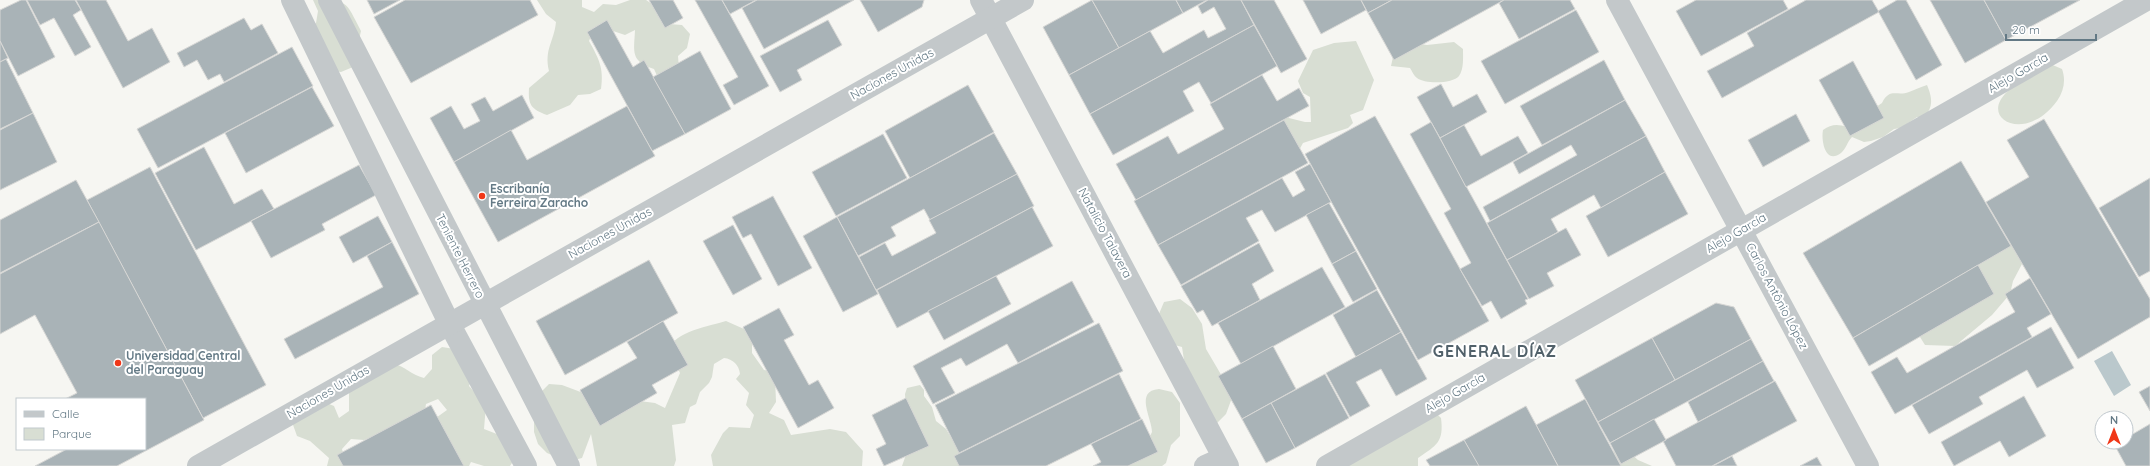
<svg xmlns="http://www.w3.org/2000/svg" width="2150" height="466" font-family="Quicksand,sans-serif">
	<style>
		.green { fill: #d8ded3 }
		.water { fill: #bac8cc }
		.building { fill: #a9b3b7; stroke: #d7d7d5 }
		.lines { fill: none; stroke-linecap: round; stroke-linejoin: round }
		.minor { stroke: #c3c8ca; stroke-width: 22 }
		.poi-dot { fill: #f03718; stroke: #fff; stroke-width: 1.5 }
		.labels { text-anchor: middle; stroke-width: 4; stroke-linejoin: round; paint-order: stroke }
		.street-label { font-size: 12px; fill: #637985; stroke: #fff }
		.poi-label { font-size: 12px; font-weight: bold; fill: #637985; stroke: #fff; text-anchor: start }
		.district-label { font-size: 16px; font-weight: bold; letter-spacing: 1px; fill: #51616a; stroke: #fff }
	</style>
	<rect width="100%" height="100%" fill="#f6f6f2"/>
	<g class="green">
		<path d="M313 0C348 0 345 0 361 31L353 67 341 72 328 70 305 31 316 23 318 11Z"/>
		<path d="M537 0H582V7L594 12 603 4 616 5 630 0H646L652 4 669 24 682 25 690 34 687 48 678 56 680 82 659 80 654 69C630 61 634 52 635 30L625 35 613 31 604 22 594 29 589 41C599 59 604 68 601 89L590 94 578 95 570 105 547 115C531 109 528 105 529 88L549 71C544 49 554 42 556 22L546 14Z"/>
		<path d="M1356 41 1374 80 1363 110 1350 115 1353 123 1348 128 1303 143 1297 154 1229 161 1222 149 1285 117 1305 122H1311L1310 97 1303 93 1298 81 1313 50 1334 43Z"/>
		<path d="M1454 42 1463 49C1463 58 1464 69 1459 76 1453 84 1424 84 1417 78 1414 76 1412 71 1410 68L1391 66 1395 48 1414 43 1427 45Z"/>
		<path d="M2048 63 2062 69C2066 80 2064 91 2057 101 2026 144 1977 119 2008 91 2020 80 2035 72 2048 63Z"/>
		<path d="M1927 85C1932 97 1934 107 1924 117H1917L1901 128 1894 129 1883 137 1871 141 1864 142 1852 137C1847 142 1846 149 1841 153 1825 165 1821 140 1823 130 1831 124 1838 124 1847 127L1882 103C1890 87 1897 97 1909 92 1915 90 1920 87 1927 85Z"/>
		<path d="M2005 243 2016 244 2022 264 2013 281 2010 294 1992 315 1955 346 1925 345 1920 337 1918 317Z"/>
		<path d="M1180 299 1192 308 1202 324 1206 349 1233 395 1226 414 1216 424 1184 360 1182 347 1163 342 1156 321 1164 302Z"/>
		<path d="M726 321 744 329 752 340V353L764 370 770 371 775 377 776 402 769 413 784 420 791 435 830 429 846 432 863 451 862 466H713L711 455 723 433 729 427 750 428 754 415 746 405 749 393 736 379 740 374C739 365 733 359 724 358L714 364 712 377 709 383 700 392 696 404 690 407 685 423 672 425 676 460 674 466H597L591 434 582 458 570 461 559 458 547 453 538 444 534 432V407L538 395 549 384 562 385 586 394 655 403 665 408 680 373C677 366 671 357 671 350 669 333 713 325 726 321Z"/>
		<path d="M442 347 467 351 473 374 469 386 486 405 484 429 507 438 514 460 510 466H484L471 462 469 466H452L426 425 447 410 438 399 426 404 424 416 364 440 351 439 342 449 345 461 351 466H327L329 458 310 441 297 436 292 422 322 401 334 406 339 418 349 411V386L392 363C405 366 411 375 424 378L432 369V355Z"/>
		<path d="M920 385 924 390V396L932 407 936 421 946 429 968 466H902L908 449 905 394 907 388Z"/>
		<path d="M1159 389 1172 392 1180 403V436L1171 445 1166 463 1162 466H1119L1149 438 1152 432C1152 418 1134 391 1159 389Z"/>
		<path d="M1432 409 1441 418C1444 442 1437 445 1418 458V466H1330Z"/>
		<path d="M1615 451H1628L1638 460 1652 466H1581Z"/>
	</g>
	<path class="water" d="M2112 351 2131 385 2114 396 2094 361Z"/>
	<g class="building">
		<path d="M21 0H26L55 57 18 76 0 41V10Z"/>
		<path d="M27 0H75L81 10 73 15 91 47 75 56 54 18 40 25Z"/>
		<path d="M76 0H106L128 41 152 28 170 62 123 88Z"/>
		<path d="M367 0H400L374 14Z"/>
		<path d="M405 0H530L538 15 411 83 374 17Z"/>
		<path d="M649 0H673L683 18 665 28Z"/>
		<path d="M695 0H722L769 86 734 105 723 85 738 77Z"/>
		<path d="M722 0H756L730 14Z"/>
		<path d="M757 0H854L764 49 742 8Z"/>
		<path d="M860 0H924L922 7 878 32Z"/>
		<path d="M1092 0 1119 48 1069 75 1043 27Z"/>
		<path d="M1092 0H1176L1183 13 1119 48Z"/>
		<path d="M1176 0H1207L1183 13Z"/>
		<path d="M1208 0H1241L1254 25 1090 114 1069 75 1150 31 1163 53 1204 30 1208 38 1226 29 1214 7 1202 14 1198 6Z"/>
		<path d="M1241 0H1274L1307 59 1281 73Z"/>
		<path d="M1303 0H1361L1366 10 1321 34Z"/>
		<path d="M1361 0H1392L1368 13Z"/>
		<path d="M1392 0H1504L1394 60 1368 13Z"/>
		<path d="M1504 0H1570L1575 9 1519 39 1499 3Z"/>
		<path d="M1696 0H1783L1788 9 1701 56 1676 11Z"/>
		<path d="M1806 0H1872L1879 12 1722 98 1707 71 1754 46 1747 33Z"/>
		<path d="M1897 0H1906L1942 65 1916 80 1878 11Z"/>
		<path d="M1930 0H1984L2006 40 1965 63Z"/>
		<path d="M1984 0H2080L2006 40Z"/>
		<path d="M1576 10 1599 52 1505 104 1481 61Z"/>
		<path d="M244 18 251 30 262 24 278 53 224 82 220 74 208 80 197 60 184 67 177 53Z"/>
		<path d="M607 20 633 67 644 60 685 134 652 151 587 32Z"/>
		<path d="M828 20 842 45 797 70 802 80 780 92 760 56Z"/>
		<path d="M1254 25 1277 66 1211 103 1199 82 1183 91 1194 111 1113 155 1090 114Z"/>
		<path d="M0 41 8 58 0 62Z"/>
		<path d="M292 47 313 86 158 168 137 129Z"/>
		<path d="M700 51 731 109 685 134 653 77Z"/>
		<path d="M6 59 33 113 0 129V62Z"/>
		<path d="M1604 60 1625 100 1542 145 1520 106Z"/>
		<path d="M1853 61 1884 118 1850 136 1819 80Z"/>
		<path d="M1262 75 1277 101 1299 88 1309 106 1136 200 1116 164 1168 136 1178 154 1224 129 1210 104Z"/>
		<path d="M1441 84 1453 107 1477 94 1487 112 1440 138 1417 97Z"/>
		<path d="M968 85 994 132 910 178 885 131Z"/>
		<path d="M312 87 334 126 246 173 225 133Z"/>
		<path d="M522 95 534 118 454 162 430 118 451 106 464 129 480 121 471 104 485 97 493 111Z"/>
		<path d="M1625 100 1646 136 1490 221 1483 207 1577 155 1571 145 1519 174 1513 162Z"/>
		<path d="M627 106 655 156 498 242 454 162 511 130 527 160Z"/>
		<path d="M33 113 57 162 0 190V130Z"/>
		<path d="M1796 114 1810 141 1763 167 1748 140Z"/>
		<path d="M1375 116 1489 321 1418 360 1305 154Z"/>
		<path d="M2044 119 2150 299V317L2078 359 1986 202 2029 177 2007 140Z"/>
		<path d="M1284 120 1308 163 1158 245 1134 201Z"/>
		<path d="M1431 122 1528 299 1525 300 1527 304 1501 319 1491 301 1482 306 1460 269 1471 263 1444 213 1451 209 1410 134Z"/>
		<path d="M1464 125 1481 156 1518 136 1528 153 1466 187 1440 138Z"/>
		<path d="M994 133 1017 174 930 220 924 209 891 227 896 236 858 256 837 217Z"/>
		<path d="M883 134 907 178 836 216 812 172Z"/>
		<path d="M1646 136 1665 172 1601 208 1594 195 1551 219 1558 232 1507 260 1487 223Z"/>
		<path d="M204 147 234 204 262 189 274 209 196 250 155 173Z"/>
		<path d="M1961 161 2011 246 1853 338 1803 253Z"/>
		<path d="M1310 164 1331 202 1275 232 1262 210 1246 218 1259 241 1181 285 1158 245 1282 178 1293 197 1305 190 1295 172Z"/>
		<path d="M359 165 376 195 322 224 325 230 271 258 251 221Z"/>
		<path d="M150 167 266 385 203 418 87 200Z"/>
		<path d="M1665 172 1688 214 1608 257 1586 216Z"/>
		<path d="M1017 174 1034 206 876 290 859 257 885 243 892 256 936 233 929 220Z"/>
		<path d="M2150 178V271L2139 277 2099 208Z"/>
		<path d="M76 180 99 222 0 273V220Z"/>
		<path d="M773 196 812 268 778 286 751 234 743 238 732 217Z"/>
		<path d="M1329 203 1356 251 1332 264 1306 215Z"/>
		<path d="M1032 207 1053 246 897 328 877 290Z"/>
		<path d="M378 216 392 242 353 263 339 237Z"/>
		<path d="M837 217 878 294 843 312 803 236Z"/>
		<path d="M99 222 204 420 117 466H35L67 449H145V399H65L77 393 35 315 0 334V274Z"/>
		<path d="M733 225 762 279 733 295 703 241Z"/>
		<path d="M1566 228 1581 255 1547 273 1554 286 1529 299 1507 260Z"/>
		<path d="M392 242 419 294 295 359 284 339 383 287 367 256Z"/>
		<path d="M1259 243 1274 271 1252 284 1260 300 1212 326 1203 310 1197 313 1181 286Z"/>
		<path d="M1356 251 1377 289 1353 302 1332 264Z"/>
		<path d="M649 260 678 313 565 375 536 321Z"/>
		<path d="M1978 265 1994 294 1869 366 1853 338Z"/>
		<path d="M1322 267 1345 307 1241 364 1218 323Z"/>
		<path d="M996 276 1011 304 944 340 928 311Z"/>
		<path d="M2030 278 2051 314 2027 328 2032 337 1895 414 1871 372 1897 357 1907 373 2015 312 2005 294Z"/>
		<path d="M1072 281 1094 322 1018 363 1007 344 966 366 961 358 941 368 955 393 933 404 913 366Z"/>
		<path d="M1377 290 1401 332 1356 357 1333 315Z"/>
		<path d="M1716 303 1734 307 1751 339 1675 380 1652 338Z"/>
		<path d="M779 308 794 335 784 340 809 385 818 380 834 408 798 428 743 327Z"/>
		<path d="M663 321 688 365 652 385 657 393 600 426 580 390 637 358 627 342Z"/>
		<path d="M1099 323 1123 371 959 453 935 405Z"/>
		<path d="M2051 327 2074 368 2037 388 2027 370 1979 397 1983 404 1929 434 1912 405Z"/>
		<path d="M1401 332 1427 379 1396 396 1381 369 1356 382 1370 406 1350 417 1326 373Z"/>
		<path d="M1652 338 1675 380 1598 422 1575 380Z"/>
		<path d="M1751 339 1763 361 1610 443 1598 422Z"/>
		<path d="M1273 346 1296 389 1242 419 1218 376Z"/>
		<path d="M1763 361 1774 381 1698 422 1688 402Z"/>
		<path d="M1119 374 1141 419 1046 466H959L954 456Z"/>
		<path d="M1325 374 1349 418 1295 448 1271 403Z"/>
		<path d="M1775 381 1797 421 1712 466H1676L1663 441Z"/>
		<path d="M2150 386V411L2139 392Z"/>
		<path d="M2024 396 2046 436 2009 457 2000 441 1954 466 1941 442Z"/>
		<path d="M906 398 929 446 884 466 876 449 886 444 872 415Z"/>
		<path d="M1585 399 1601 429 1621 466H1558L1536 425Z"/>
		<path d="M1271 403 1295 448 1266 463 1242 419Z"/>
		<path d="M431 405 464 466H343L337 455Z"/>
		<path d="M1526 406 1558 466H1478L1464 440Z"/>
		<path d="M1142 419 1158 452 1128 466H1093L1101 462 1091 444Z"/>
		<path d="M1654 419 1666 440 1621 464 1610 443Z"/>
		<path d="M2150 424V466H2126L2114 444 2126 442V438Z"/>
		<path d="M1464 440 1479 466H1430L1426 460Z"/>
		<path d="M1732 456 1737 466H1713Z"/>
		<path d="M1817 457 1822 466H1800Z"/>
	</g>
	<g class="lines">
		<g class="minor">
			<path d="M292 0 449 323 526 466"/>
			<path d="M329 0 569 466"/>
			<path d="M981 0 1228 466"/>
			<path d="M1617 0 1868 466"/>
			<path d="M198 466 1023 0"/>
			<path d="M1205 466 1223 458"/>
			<path d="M1327 466 2146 0"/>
		</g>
	</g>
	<g class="poi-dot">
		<circle cx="482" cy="196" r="4"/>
		<circle cx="118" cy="363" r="4"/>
	</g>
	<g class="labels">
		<g class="street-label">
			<text transform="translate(2018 73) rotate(-30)" y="4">Alejo García</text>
			<text transform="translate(892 74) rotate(-29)" y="4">Naciones Unidas</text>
			<text transform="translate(610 233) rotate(-29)" y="4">Naciones Unidas</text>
			<text transform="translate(1105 233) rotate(62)" y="4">Natalicio Talavera</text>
			<text transform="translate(1736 233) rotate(-30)" y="4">Alejo García</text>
			<text transform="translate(460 256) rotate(63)" y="4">Teniente Herrero</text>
			<text transform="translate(1777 296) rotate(62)" y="4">Carlos Antônio López</text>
			<text transform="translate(328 392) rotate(-30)" y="4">Naciones Unidas</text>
			<text transform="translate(1455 393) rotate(-30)" y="4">Alejo García</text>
		</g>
		<g class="poi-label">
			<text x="490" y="193">Escribanía<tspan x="490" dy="14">Ferreira Zaracho</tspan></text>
			<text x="126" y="360">Universidad Central<tspan x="126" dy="14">del Paraguay</tspan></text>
		</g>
		<g class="district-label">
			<text x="1495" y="357">GENERAL DÍAZ</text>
		</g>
	</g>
	<rect x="16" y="398" width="130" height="52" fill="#ffffff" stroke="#c1c9ce"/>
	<rect x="24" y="411" width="20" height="6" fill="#c3c8ca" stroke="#c1c9ce"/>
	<text x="52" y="418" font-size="12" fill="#637985">Calle</text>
	<rect x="24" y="428" width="20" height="12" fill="#d8ded3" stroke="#c1c9ce"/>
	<text x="52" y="438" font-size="12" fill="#637985">Parque</text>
	<g transform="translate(2114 430)"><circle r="19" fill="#ffffff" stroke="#c1c9ce"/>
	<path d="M0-3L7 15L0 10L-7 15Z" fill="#f03718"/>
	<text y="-6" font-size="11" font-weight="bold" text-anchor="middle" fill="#637985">N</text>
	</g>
	<path d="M2006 34v6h90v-6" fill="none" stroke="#637985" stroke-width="2"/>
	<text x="2012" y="34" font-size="12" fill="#637985" stroke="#ffffff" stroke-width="3" paint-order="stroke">20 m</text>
</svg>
